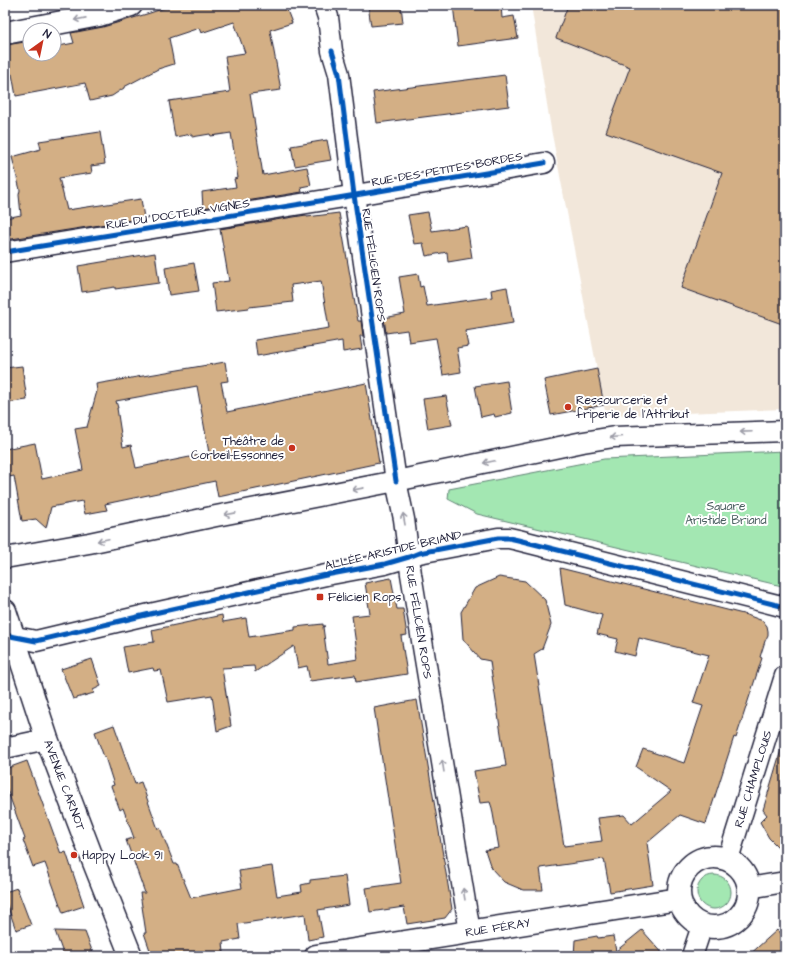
<svg xmlns="http://www.w3.org/2000/svg" width="790" height="961" font-family="'Architects Daughter',sans-serif">
	<style>
		.built { fill: #f2e7da }
		.green { fill: #a3e7b2; stroke: #628476 }
		.building { fill: #d3af85; stroke: #22223b; fill-rule: evenodd }
		.lines { fill: none; stroke-linecap: round; stroke-linejoin: round }
		.minor-casing { stroke: #22223b; stroke-width: 23 }
		.tertiary-casing { stroke: #22223b; stroke-width: 25 }
		.secondary-casing { stroke: #22223b; stroke-width: 25 }
		.minor { stroke: #fff; stroke-width: 20 }
		.tertiary { stroke: #fff; stroke-width: 22 }
		.secondary { stroke: #fff; stroke-width: 22 }
		.cycleway-casing { stroke: #fff; stroke-width: 8 }
		.cycleway { stroke: #0057b8; stroke-width: 5 }
		.oneway { stroke: #9c9ca7 }
		.poi-dot { fill: #c8321e; stroke: #fff; stroke-width: 1.5 }
		.labels { text-anchor: middle; stroke-width: 4; stroke-linejoin: round; paint-order: stroke }
		.street-label { font-size: 12px; fill: #22223b; stroke: #fff }
		.poi-label { font-size: 12px; fill: #22223b; stroke: #fff; text-anchor: start }
		.park-label { font-size: 12px; fill: #495d5f; stroke: #fff }
	</style>
	<rect width="100%" height="100%" fill="#fff"/>
	<filter id="ink" filterUnits="userSpaceOnUse"><feTurbulence type="fractalNoise" baseFrequency=".025" numOctaves="2"/><feDisplacementMap in="SourceGraphic" scale="8" xChannelSelector="R" yChannelSelector="G"/><feConvolveMatrix kernelMatrix="1 2 1 2 8 2 1 2 1" color-interpolation-filters="sRGB"/></filter>
	<g filter="url(#ink)">
		<path class="built" d="M531 5H785V409L606 416 551 129Z"/>
		<g class="green">
			<path d="M785 451V584L782 586 477 514 448 499 449 489 604 459Z"/>
			<circle cx="714" cy="892" r="17"/>
		</g>
		<g class="building">
			<path d="M173 5H285L292 23 270 30 281 90 250 94 263 175 307 167 311 185 301 187 302 192 203 208 202 192 236 187 234 179 238 178 231 133 211 136 210 134 192 137V134L175 137 169 101 230 92 225 56 245 53 234 22 201 33 199 28 169 38 174 64 158 69 124 87V88L112 96 90 101 85 83 16 96 12 74 5 75V45L25 42 27 52 30 51V54H54V47L74 43 71 33 103 27 150 13Z"/>
			<path d="M368 5H401L403 23 371 26Z"/>
			<path d="M453 5H501L502 18 514 16 518 38 458 46Z"/>
			<path d="M568 5H785V325L681 288 722 173 606 132 630 67 556 38Z"/>
			<path d="M505 75 509 106 377 123 373 92Z"/>
			<path d="M100 132 105 164 91 166 92 173 59 178 67 210 141 199 144 218 5 240V218L21 215 19 195 20 190 12 157 41 149 39 141Z"/>
			<path d="M327 140 331 160 295 166 291 146Z"/>
			<path d="M428 212 432 231 467 226 472 258 448 262 447 252 426 256 423 243 414 244 408 215Z"/>
			<path d="M339 213 358 321H361L363 336H360L362 349 343 352 342 341 257 356 255 340 329 328 321 281 291 285 293 302 249 307V308L216 312 212 283 229 281 220 229 306 215 307 217Z"/>
			<path d="M155 253 159 283 115 289V287L82 292 78 266Z"/>
			<path d="M194 263 199 291 169 295 165 268Z"/>
			<path d="M418 274 420 287 423 286 427 306 492 297 491 290 507 287 513 323 465 331 468 346 457 348 461 372 443 375 436 338 409 342 407 330 386 333 384 318 405 314 399 277Z"/>
			<path d="M225 362 228 381 221 382 227 412 366 383 379 463 218 497 215 481 105 504 107 510 85 514 82 501 51 507 46 528 36 519 22 521 14 476 9 477 5 456V449L35 443 42 479 83 470 75 429 87 427 97 391 96 384ZM197 386 209 453 136 468 131 445 123 447 117 408H118L116 401Z"/>
			<path d="M22 366 27 400 5 403V368Z"/>
			<path d="M597 369 604 405 551 415 544 380Z"/>
			<path d="M507 381 512 413 495 417 494 414 481 417 475 386Z"/>
			<path d="M446 396 452 425 428 429 423 399Z"/>
			<path d="M560 568 747 615 763 621 767 626 768 631V635L765 641 760 657 762 658 736 738 734 737 706 824 680 815 647 843 653 885 610 892 604 859 540 868 543 890H523L504 882 491 868 485 850 499 848 492 808 490 802 480 803 474 771 506 766 491 669 490 661 480 659 463 639 461 612 475 588 499 577 525 581 545 600 551 625 542 649 534 654 564 846 602 841 598 818 624 815 632 824 671 791 636 767 643 749 684 763 703 706 693 703 709 655 639 638 635 656 615 651 618 639 597 634 602 615 565 605Z"/>
			<path d="M391 578 397 609H403L407 635 401 636 407 674 356 682 355 675 310 681 307 666 298 668 294 646 255 672 254 666 222 668 231 726 217 731 212 695 168 702 161 670 154 671 153 668 128 673 123 647 154 642 152 630 222 615 223 622 246 618 249 637 295 630V627L323 624V626H325L323 627 328 664 358 659 352 616 370 614 365 583Z"/>
			<path d="M92 659 101 686 93 690 94 693 73 699 61 669Z"/>
			<path d="M417 700 452 909 445 918 407 924 404 907 370 912 366 888 401 883 374 708Z"/>
			<path d="M114 725 135 784 141 782 158 829 160 828 174 864H177L191 898 242 888 239 871 272 866 277 896 302 892 301 885 310 883V880L345 876 349 905 318 910 323 937 308 940 305 914 238 924 240 939 223 942 224 953 204 956H152L144 933H146L140 893H145L126 840 134 838 123 808 120 810 111 786 114 785 105 757H104L95 732Z"/>
			<path d="M781 750 785 751V854L769 838 760 822 767 815 763 810Z"/>
			<path d="M27 761 61 854 66 852 84 906 63 913 45 863 33 867 23 840 25 839 5 784V769Z"/>
			<path d="M17 888 31 925 16 930 5 899V892Z"/>
			<path d="M642 930 665 956H574L575 940 597 936 598 938 613 936 616 951Z"/>
			<path d="M777 930 785 939V956H748Z"/>
			<path d="M55 931 85 932 94 956H64Z"/>
		</g>
		<g class="lines">
			<defs>
				<g id="minor">
					<path id="s1" d="M324 5 328 17 332 51 339 74 354 195 396 481 404 519 411 574 470 932"/>
					<path d="M5 252 338 198 544 163"/>
					<path d="M5 558 89 543 216 516 396 481 583 442 614 437 785 431"/>
					<path d="M5 635 36 641 150 614 326 575 385 564 409 557 419 553 498 538H509L518 540 785 607"/>
					<path d="M5 748 47 739"/>
					<path id="s2" d="M728 859 785 676"/>
					<path d="M749 888 785 882"/>
					<path d="M692 956 702 926"/>
				</g>
				<g id="tertiary">
					<path id="s3" d="M5 611 47 739 93 860 131 956"/>
				</g>
				<g id="secondary">
					<path d="M5 33 99 15 131 5"/>
					<circle cx="714" cy="892" r="35"/>
					<path id="s4" d="M316 956 679 899"/>
				</g>
			</defs>
			<use href="#minor" class="minor-casing"/>
			<use href="#tertiary" class="tertiary-casing"/>
			<use href="#secondary" class="secondary-casing"/>
			<use href="#minor" class="minor"/>
			<use href="#tertiary" class="tertiary"/>
			<use href="#secondary" class="secondary"/>
			<defs>
				<g id="cycleway">
					<path d="M332 51 339 74 354 195 396 481"/>
					<path d="M5 252 338 198 544 163"/>
					<path d="M5 635 36 641 150 614 326 575 385 564 409 557 419 553 498 538H509L518 540 785 607"/>
				</g>
			</defs>
			<use href="#cycleway" class="cycleway-casing"/>
			<use href="#cycleway" class="cycleway"/>
		</g>
		<defs><path id="oneway-shaft" d="M-6 0H5M1.5-3L5.5 0L1.5 3" fill="none" stroke-width="1.6" stroke-linecap="round" stroke-linejoin="round"/></defs>
		<g class="oneway">
			<use href="#oneway-shaft" transform="translate(80 19) rotate(169)"/>
			<use href="#oneway-shaft" transform="translate(746 432) rotate(178)"/>
			<use href="#oneway-shaft" transform="translate(616 437) rotate(175)"/>
			<use href="#oneway-shaft" transform="translate(489 462) rotate(168)"/>
			<use href="#oneway-shaft" transform="translate(358 489) rotate(169)"/>
			<use href="#oneway-shaft" transform="translate(230 514) rotate(169)"/>
			<use href="#oneway-shaft" transform="translate(404 519) rotate(-100)"/>
			<use href="#oneway-shaft" transform="translate(103 540) rotate(168)"/>
			<use href="#oneway-shaft" transform="translate(443 766) rotate(-99)"/>
			<use href="#oneway-shaft" transform="translate(464 894) rotate(-99)"/>
		</g>
	</g>
	<g class="poi-dot">
		<circle cx="568" cy="407" r="4"/>
		<circle cx="292" cy="448" r="4"/>
		<rect x="316" y="593" width="8" height="8" rx="2"/>
		<circle cx="74" cy="855" r="4"/>
	</g>
	<g class="labels">
		<g class="street-label">
			<text transform="translate(447 169) rotate(-10)" y="4">RUE DES PETITES BORDES</text>
			<text transform="translate(178 214) rotate(-9)" y="4">RUE DU DOCTEUR VIGNES</text>
			<text transform="translate(374 265) rotate(82)" y="4">RUE FÉLICIEN ROPS</text>
			<text transform="translate(393 550) rotate(-13)" y="4">ALLÉE ARISTIDE BRIAND</text>
			<text dy="4" stroke="none"><textPath href="#s1" startOffset="625">RUE FÉLICIEN ROPS</textPath></text>
			<text dy="4" stroke="none"><textPath href="#s2" startOffset="84">RUE CHAMPLOUIS</textPath></text>
			<text dy="4" stroke="none"><textPath href="#s3" startOffset="184">AVENUE CARNOT</textPath></text>
			<text dy="4" stroke="none"><textPath href="#s4" startOffset="184">RUE FÉRAY</textPath></text>
		</g>
		<g class="poi-label">
			<text x="576" y="404">Ressourcerie et<tspan x="576" dy="14">friperie de l'Attribut</tspan></text>
			<text x="284" y="445" text-anchor="end">Théâtre de<tspan x="284" dy="14">Corbeil-Essonnes</tspan></text>
			<text x="328" y="601">Félicien Rops</text>
			<text x="82" y="859">Happy Look 91</text>
		</g>
		<g class="park-label">
			<text x="726" y="510">Square<tspan x="726" dy="14">Aristide Briand</tspan></text>
		</g>
	</g>
	<rect width="790" height="961" fill="none" stroke="#fff" stroke-width="20"/>
	<rect x="10" y="10" width="770" height="941" fill="none" stroke="#22223b" stroke-width="1.5" filter="url(#ink)"/>
	<g transform="translate(42 42) rotate(33)"><circle r="19" fill="#ffffff" stroke="#a7a7b1"/>
	<path d="M0-3L7 15L0 10L-7 15Z" fill="#c8321e"/>
	<text y="-6" font-size="11" font-weight="bold" text-anchor="middle" fill="#22223b">N</text>
	</g>
</svg>
